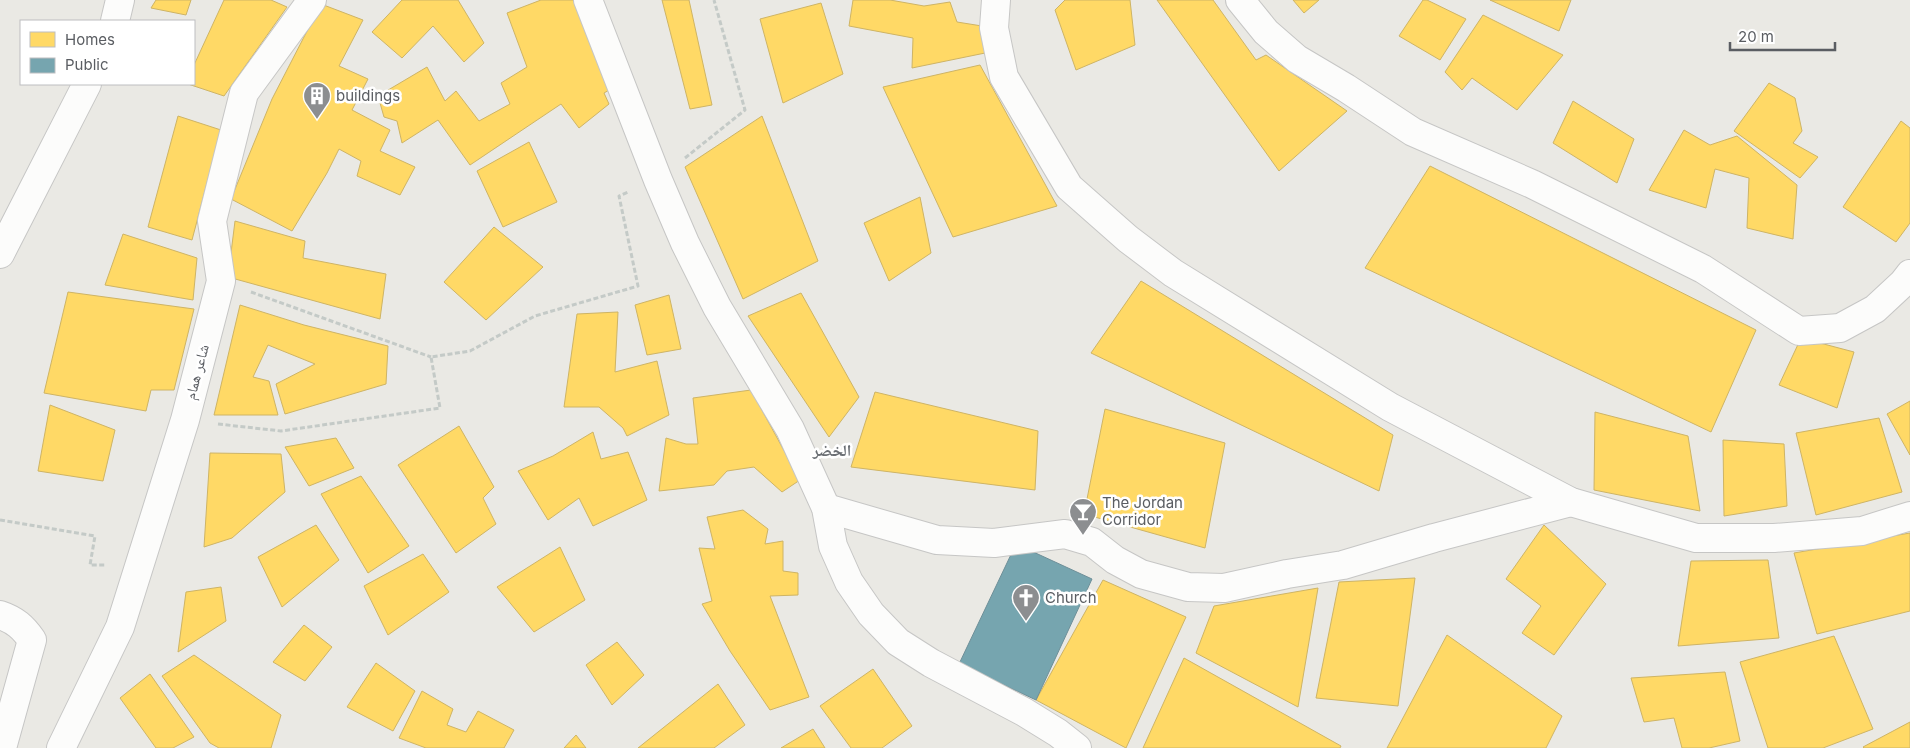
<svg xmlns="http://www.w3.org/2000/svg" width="1910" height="748" font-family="Inter,'Noto Naskh Arabic',sans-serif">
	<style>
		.homes { fill: #ffd966; stroke: #ceb465 }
		.public { fill: #76a5af; stroke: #6e8f98 }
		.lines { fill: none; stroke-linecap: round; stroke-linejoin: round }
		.minor-casing { stroke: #c6c6c5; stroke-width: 30 }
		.path { stroke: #c4cac7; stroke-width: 3; stroke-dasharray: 5 2.5; stroke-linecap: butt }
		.minor { stroke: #fcfcfb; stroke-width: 28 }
		.labels { text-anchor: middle; stroke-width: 5; stroke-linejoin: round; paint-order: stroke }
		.poi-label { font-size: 15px; fill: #5a5d62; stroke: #fff; text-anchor: start }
		.street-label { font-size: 15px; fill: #5a5d62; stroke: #fff }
		.neighbourhood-label { font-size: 16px; font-weight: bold; fill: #6b6f74; stroke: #fff }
	</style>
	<rect width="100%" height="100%" fill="#eae9e4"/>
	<g class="homes">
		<path d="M156 0H191L186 15 151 8Z"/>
		<path d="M224 0H271L287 7 224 96 188 84H194V65Z"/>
		<path d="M402 0H458L484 43 464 62 433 26 402 58 372 32Z"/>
		<path d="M541 0H578L616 86 604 93 609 104 579 128 561 104 470 165 438 120 402 143 397 121 384 117 378 96 427 67 445 101 456 91 479 121 510 104 501 83 527 67 507 13Z"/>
		<path d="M662 0H689L712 105 690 109Z"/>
		<path d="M853 0H890L924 6 950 2 957 22 982 26 990 52 912 68 913 38 849 26Z"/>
		<path d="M1065 0H1130L1135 45 1076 70 1055 10Z"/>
		<path d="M1157 0H1213L1256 60 1266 55 1347 111 1279 171Z"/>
		<path d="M1293 0H1319L1304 13Z"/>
		<path d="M1423 0H1427L1466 19 1440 60 1399 36Z"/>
		<path d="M1490 0H1571L1559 31Z"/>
		<path d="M821 3 843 74 783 103 760 19Z"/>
		<path d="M321 4 363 20 339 66 368 79 352 110 390 130 380 151 415 167 400 195 357 176 361 161 339 149 327 173 292 231 231 199 272 99Z"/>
		<path d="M1483 15 1563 55 1517 110 1472 78 1462 90 1445 72Z"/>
		<path d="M980 65 1057 206 953 237 883 87Z"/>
		<path d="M1769 83 1795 98 1802 131 1793 143 1818 157 1800 178 1734 131Z"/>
		<path d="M1573 101 1634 139 1617 183 1553 143Z"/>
		<path d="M178 116 221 130 192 240 148 227Z"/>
		<path d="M762 116 818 261 743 299 685 167Z"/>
		<path d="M1901 121 1910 128V223L1896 242 1843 207Z"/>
		<path d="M1684 130 1710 145 1737 136 1797 185 1793 239 1747 228 1749 178 1715 169 1706 208 1649 190Z"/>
		<path d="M529 142 557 202 503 227 477 171Z"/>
		<path d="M1430 166 1756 330 1711 432 1365 268Z"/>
		<path d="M920 197 931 253 889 281 864 223Z"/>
		<path d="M235 221 305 241 303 258 386 274 380 319 228 277Z"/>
		<path d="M494 227 543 267 486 320 444 282Z"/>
		<path d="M123 234 197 258 193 300 105 285Z"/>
		<path d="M1141 281 1393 435 1379 491 1091 353Z"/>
		<path d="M68 292 194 309 174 390H151L146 411 44 393Z"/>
		<path d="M801 293 859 397 829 437 748 316Z"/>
		<path d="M669 295 681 349 647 355 635 305Z"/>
		<path d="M240 305 304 325 388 346 386 384 285 414 276 384 315 364 268 345 253 377 269 381 278 415H214Z"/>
		<path d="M618 312 615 372 657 361 669 415 627 436 623 428 599 407H564L577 314Z"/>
		<path d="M1801 338 1854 352 1837 408 1779 385Z"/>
		<path d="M751 390 800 480 782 492 754 467 727 471 714 485 659 491 666 438 686 444H698L693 398Z"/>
		<path d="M875 392 1038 431 1035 490 851 467Z"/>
		<path d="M1910 401V455L1887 414Z"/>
		<path d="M50 405 115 430 103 481 38 471Z"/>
		<path d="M1105 409 1225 443 1205 548 1084 514Z"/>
		<path d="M1595 412 1688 436 1700 511 1594 490Z"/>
		<path d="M1879 418 1902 492 1816 515 1796 433Z"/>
		<path d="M459 426 494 487 483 498 496 524 456 553 398 465Z"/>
		<path d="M593 432 601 459 628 452 647 500 593 526 579 498 548 520 518 471 553 456Z"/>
		<path d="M336 438 354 468 309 486 285 447Z"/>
		<path d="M1723 440 1784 444 1787 506 1724 516Z"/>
		<path d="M210 453 281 454 285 492 232 538 204 547Z"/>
		<path d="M361 476 409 546 368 573 321 494Z"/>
		<path d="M743 510 768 529 765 544 783 541V571L798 573V595L770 596 809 697 770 710 730 651 702 604 712 601 699 548 715 549 707 517Z"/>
		<path d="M316 525 339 560 282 607 258 557Z"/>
		<path d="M1544 525 1606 584 1554 655 1522 633 1541 606 1506 579Z"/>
		<path d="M1910 533V611L1817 634 1794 553Z"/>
		<path d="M560 547 585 600 534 632 497 587Z"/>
		<path d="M423 554 449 592 388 635 364 586Z"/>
		<path d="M1768 560 1779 638 1678 646 1691 561Z"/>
		<path d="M1415 578 1398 706 1316 698 1339 582Z"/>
		<path d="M1103 580 1186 617 1126 748 1036 700Z"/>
		<path d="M221 587 226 621 178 652 186 592Z"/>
		<path d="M1318 588 1298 707 1196 653 1214 606Z"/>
		<path d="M304 625 332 647 305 681 273 662Z"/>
		<path d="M1447 635 1562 716 1546 748H1387Z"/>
		<path d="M1834 636 1873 729 1823 748H1768L1740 662Z"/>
		<path d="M617 642 644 675 612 705 586 665Z"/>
		<path d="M194 655 281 715 271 748H219L210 743 162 676Z"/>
		<path d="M1184 658 1341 746 1340 748H1143Z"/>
		<path d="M376 663 415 691 393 731 347 707Z"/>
		<path d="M873 669 912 726 882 748H851L820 706Z"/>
		<path d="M1725 672 1740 741 1709 748H1682L1674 718 1644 722 1631 678Z"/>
		<path d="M150 674 194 737 173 748H156L120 698Z"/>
		<path d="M718 684 745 725 714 748H638Z"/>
		<path d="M422 691 453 709 447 725 466 732 478 711 514 730 504 748H426L399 738Z"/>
		<path d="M1910 722V748H1864L1863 747Z"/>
		<path d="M813 729 825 748H781Z"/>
		<path d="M576 735 586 748H564Z"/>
	</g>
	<path class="public" d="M1016 544 1092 579 1036 700 959 664Z"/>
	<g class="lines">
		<defs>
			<g id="minor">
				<path d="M588 0 658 180 685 243 717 307 790 429 826 508 833 546 849 582 871 614 898 642 931 663 1024 712 1058 733 1077 748"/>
				<path d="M996 0 994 28 1004 77 1069 187 1128 239 1173 273 1390 407 1571 502 1696 538H1774L1862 531 1910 516"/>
				<path d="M1240 0 1266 32 1297 59 1346 88 1413 132 1532 184 1703 269 1799 331 1840 328 1875 309 1903 283 1910 274"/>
				<path d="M115 21 120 0"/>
				<path d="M0 254 87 84"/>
				<path d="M826 508 937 540 994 543 1065 534 1092 542 1115 560 1141 574 1188 587 1224 588 1287 574 1343 565 1434 538 1571 502"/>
				<path d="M0 615C15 620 23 627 32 640L2 748"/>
				<path d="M61 748 120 627 185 420 221 281 212 221 244 93 312 0"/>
			</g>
		</defs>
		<use href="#minor" class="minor-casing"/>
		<g class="path">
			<path d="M685 158 745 110 714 0"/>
			<path d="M251 292 431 357"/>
			<path d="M218 424 281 431 440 408 431 357 470 351 535 316 638 286 619 196 628 192"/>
			<path d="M0 520 95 536 90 565H106"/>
		</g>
		<use href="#minor" class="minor"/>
	</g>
	<defs>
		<symbol id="building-pin" viewBox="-11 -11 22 30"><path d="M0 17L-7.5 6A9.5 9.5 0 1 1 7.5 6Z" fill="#8c8e90" stroke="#fff"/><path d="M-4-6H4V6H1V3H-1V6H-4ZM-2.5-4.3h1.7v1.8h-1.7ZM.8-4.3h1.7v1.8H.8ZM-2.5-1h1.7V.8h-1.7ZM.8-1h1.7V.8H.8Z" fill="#fff"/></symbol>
		<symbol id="bar-pin" viewBox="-11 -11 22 30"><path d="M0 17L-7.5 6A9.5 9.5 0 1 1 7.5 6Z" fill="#8c8e90" stroke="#fff"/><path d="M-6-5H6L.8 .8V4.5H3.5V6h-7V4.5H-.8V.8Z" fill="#fff"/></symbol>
		<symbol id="church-pin" viewBox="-11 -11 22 30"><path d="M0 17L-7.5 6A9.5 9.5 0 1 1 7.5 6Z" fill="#8c8e90" stroke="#fff"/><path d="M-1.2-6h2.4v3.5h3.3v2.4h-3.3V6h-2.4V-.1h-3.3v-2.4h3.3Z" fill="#fff"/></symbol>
	</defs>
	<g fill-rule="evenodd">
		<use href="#building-pin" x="301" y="80" width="32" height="43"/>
		<use href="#bar-pin" x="1067" y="496" width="32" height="43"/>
		<use href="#church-pin" x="1010" y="582" width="32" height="43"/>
	</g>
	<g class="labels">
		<g class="poi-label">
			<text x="336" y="101">buildings</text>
			<text x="1102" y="508">The Jordan<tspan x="1102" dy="17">Corridor</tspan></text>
			<text x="1045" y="603">Church</text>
		</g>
		<g class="street-label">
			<text transform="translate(197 372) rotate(-75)" y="5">شاعر همام</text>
		</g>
		<g class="neighbourhood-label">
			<text x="832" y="456">الخضر</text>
		</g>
	</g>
	<rect x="20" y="20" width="175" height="65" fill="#ffffff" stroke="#bdbec0"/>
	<rect x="30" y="32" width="25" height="15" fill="#ffd966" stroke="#bdbec0"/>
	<text x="65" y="45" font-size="15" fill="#5a5d62">Homes</text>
	<rect x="30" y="58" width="25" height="15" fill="#76a5af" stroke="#bdbec0"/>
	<text x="65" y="70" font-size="15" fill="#5a5d62">Public</text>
	<path d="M1730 42v8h105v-8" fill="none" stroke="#5a5d62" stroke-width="2.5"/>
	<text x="1738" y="42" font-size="15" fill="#5a5d62" stroke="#ffffff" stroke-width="4" paint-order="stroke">20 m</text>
</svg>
